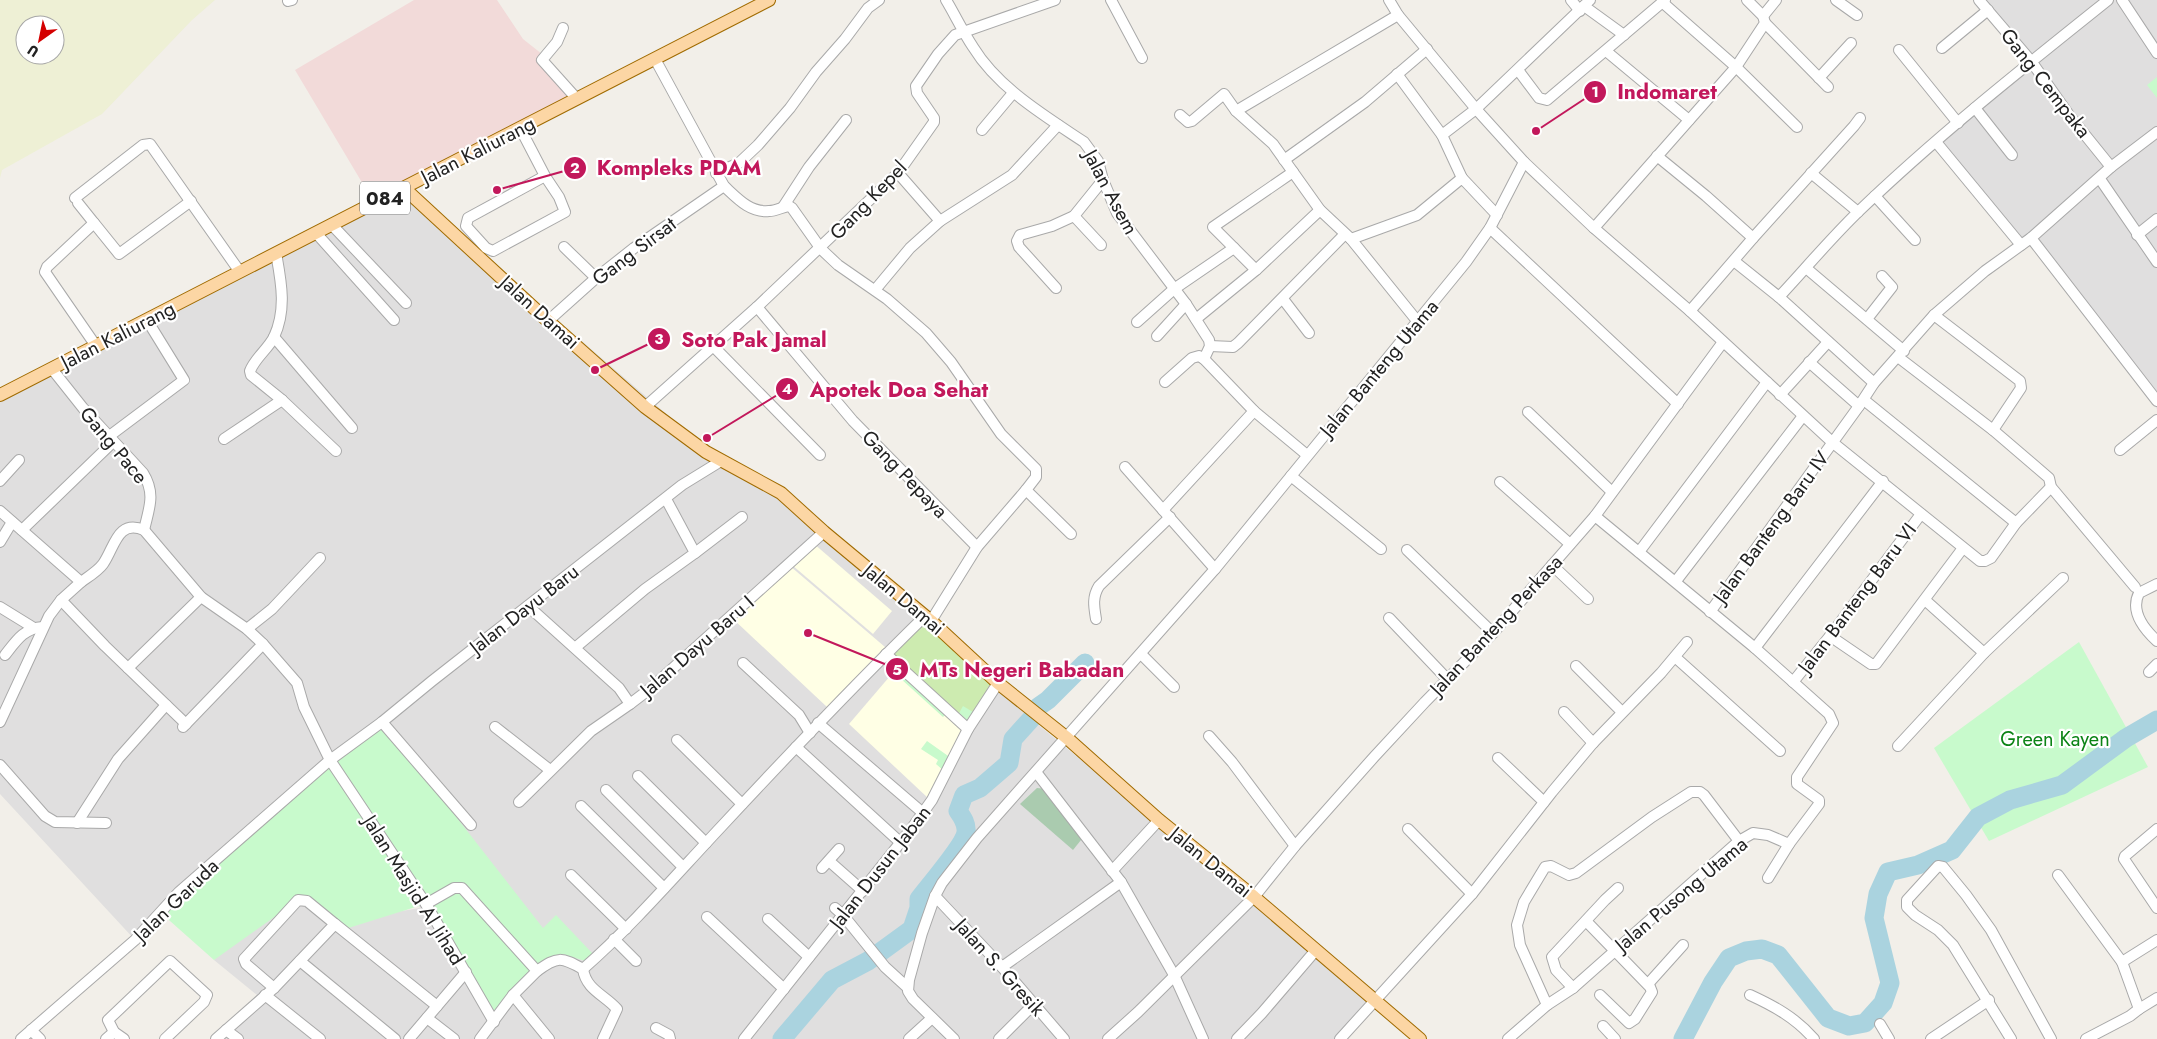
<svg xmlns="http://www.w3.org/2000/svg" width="2157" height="1039" font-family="Jost,sans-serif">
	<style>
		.residential { fill: #e0dfdf }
		.commercial { fill: #f2dad9 }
		.education { fill: #ffffe5 }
		.farmland { fill: #eef0d5; fill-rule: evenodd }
		.grass { fill: #cdebb0 }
		.cemetery { fill: #aacbaf }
		.park { fill: #c8facc }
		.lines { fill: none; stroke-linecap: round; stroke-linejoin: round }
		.river { stroke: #aad3df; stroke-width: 19 }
		.minor-casing { stroke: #a9a9a9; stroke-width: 12 }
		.major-casing { stroke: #a06b00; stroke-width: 14 }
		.minor { stroke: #fff; stroke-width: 10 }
		.major { stroke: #fcd6a4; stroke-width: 12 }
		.labels { text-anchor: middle; stroke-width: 4.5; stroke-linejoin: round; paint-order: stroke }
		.shield { fill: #fff; stroke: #646464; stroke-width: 1 }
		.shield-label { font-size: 19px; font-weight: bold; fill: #222 }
		.street-label { font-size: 20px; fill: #222; stroke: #fff }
		.park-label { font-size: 20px; fill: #0c8416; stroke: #fff }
		.leader { fill: none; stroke: #c2185b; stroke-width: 2 }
		.callout-dot { fill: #c2185b; stroke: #fff; stroke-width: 2 }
		.mark-label { font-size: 15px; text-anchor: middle; font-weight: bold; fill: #fff }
		.callout-label { font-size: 21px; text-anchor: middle; font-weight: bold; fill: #c2185b; stroke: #fff; stroke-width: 4.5; stroke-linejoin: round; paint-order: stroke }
	</style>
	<rect width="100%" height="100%" fill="#f2efe9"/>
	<g class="residential">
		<path d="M1980 0H2157V409L2031 238 2021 245 1936 142 2031 61Z"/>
		<path d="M404 188 721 461 781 493 1030 718 1375 1001 1345 1039H487L494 1029 479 1005 489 1025 480 1039H212L257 995 214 960 279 893 371 916 420 908 333 768 135 940 0 794V395Z"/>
	</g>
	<path class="commercial" d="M414 0H497L523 39 547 58 574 96 373 201 295 70Z"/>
	<g class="education">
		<path d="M813 543 892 611 873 634 792 565Z"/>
		<path d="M790 566 885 647 827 707 732 618Z"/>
		<path d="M896 669 964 730 928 798 849 724Z"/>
	</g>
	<path class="farmland" d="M0 0H215L192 20 102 114 2 170 0 178ZM25 25H55V55H25Z"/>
	<path class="grass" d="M926 618 996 685 968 727 886 654Z"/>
	<path class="cemetery" d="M1037 788 1048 789 1085 835 1073 850 1020 804Z"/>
	<g class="park">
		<path d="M2157 77V98L2147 85Z"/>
		<path d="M2079 642 2148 767 1989 841 1934 748Z"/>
		<path d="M904 672 948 712 943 717 900 678Z"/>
		<path d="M963 706 973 712 968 721 958 715Z"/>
		<path d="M382 722 543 928 556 915 593 954 585 961 563 954 513 995 495 1019 422 905 342 930 298 900 214 960 161 913 179 892Z"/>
		<path d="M927 741 951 758 944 771 936 764 938 760 921 749Z"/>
	</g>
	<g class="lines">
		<g class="river">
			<path d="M1038 707 1048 700 1085 663"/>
			<path d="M782 1039 832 980 868 961 912 929 919 908V899C928 887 965 844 966 832 967 824 963 818 958 811L964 795 980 788 1009 763 1013 739 1032 718"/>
			<path d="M1683 1039 1713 982 1729 958 1746 951 1762 949 1778 955 1828 1018 1849 1026 1865 1023 1883 1003 1890 983 1874 918 1878 894 1888 872 1918 865 1952 850 1978 817 2010 800 2062 785 2126 738 2157 720"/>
		</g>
		<defs>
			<g id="minor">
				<path d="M946 0C955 15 963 32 973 47 998 88 1045 116 1084 142L1098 161 1103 180 1117 213 1186 304 1209 340 1210 346 1204 359"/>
				<path d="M1111 0 1142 58"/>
				<path d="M1389 0 1398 15 1476 109 1442 135 1462 178"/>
				<path d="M1571 0 1580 11"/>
				<path d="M1836 0 1857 15"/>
				<path d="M1979 0 2031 61 2069 115 2111 167"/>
				<path d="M2122 0 2157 53"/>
				<path d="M288 1 292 0"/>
				<path d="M1662 2 1736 67 1797 127"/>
				<path d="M1584 6 1624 35"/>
				<path d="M1763 16 1776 0"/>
				<path d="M1765 23 1828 87"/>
				<path d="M563 28 557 42 542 60 577 99"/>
				<path d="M1942 48 1988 10"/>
				<path d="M1899 50 1958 123"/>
				<path d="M1606 51 1689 120"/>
				<path d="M655 59 724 186C737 198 750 213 769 211 776 211 782 207 789 206L792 208 821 249 838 265 887 299 926 333 951 362 1001 434 1036 469V477L1026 490 977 547 931 621"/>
				<path d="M1518 70 1539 98 1547 100 1665 0"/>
				<path d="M1397 74 1442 135"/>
				<path d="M1819 78 1851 43"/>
				<path d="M1975 108 2012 155"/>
				<path d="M1236 111 1398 15"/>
				<path d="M1180 115 1188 122 1192 121 1224 94 1236 111 1273 144 1320 210 1351 239 1418 322"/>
				<path d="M520 128 545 176 559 197 565 212 493 251 486 248 466 226 468 218 545 176"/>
				<path d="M982 130 1013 93"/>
				<path d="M1936 142 2021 245"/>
				<path d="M1657 156 1706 196 1753 238"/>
				<path d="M1284 160 1365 102 1427 49"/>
				<path d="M1524 162 1594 228 1690 311 1832 442 1980 561H1985L1991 558 2016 523 2051 487"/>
				<path d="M716 173 739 163 758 145 790 108 816 72 845 39 868 8 879 0"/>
				<path d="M898 173 940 221"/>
				<path d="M1811 173 1858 212"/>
				<path d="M2100 179 2157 262"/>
				<path d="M1875 196 1915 240"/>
				<path d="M75 198 143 145 150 144 240 272"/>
				<path d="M78 203 94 223 47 267 45 272 96 346"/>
				<path d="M783 207 809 167 846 120"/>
				<path d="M1074 216 1101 245"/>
				<path d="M94 223 119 254 191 201"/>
				<path d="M332 225 406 303"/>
				<path d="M1490 228 1678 404"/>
				<path d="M1594 228 1736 67 1765 23 1763 16 1747 0"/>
				<path d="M316 233 394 320"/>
				<path d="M2137 235 2157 219"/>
				<path d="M2031 238 2157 401"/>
				<path d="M1351 239 1417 215 1462 178 1497 215"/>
				<path d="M564 247 596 278"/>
				<path d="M1734 261 1779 297 1874 383"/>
				<path d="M1806 268 1904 351"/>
				<path d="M1256 270 1213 227 1293 172"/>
				<path d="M1056 288 1019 247 1017 241 1020 235 1052 226 1074 216 1103 180"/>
				<path d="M875 290 910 248 940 221 1012 175 1058 125"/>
				<path d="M1779 297C1806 268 1831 238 1859 211 1937 136 2023 68 2108 0"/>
				<path d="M1283 299 1309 333"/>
				<path d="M757 307 853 421 977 547"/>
				<path d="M1690 311 1753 238 1854 126 1860 118"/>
				<path d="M1934 315 2020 381 2021 388 1993 430"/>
				<path d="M1196 319 1256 270 1320 210"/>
				<path d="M1867 319 1892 287 1882 276"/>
				<path d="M548 321 596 278 634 248 724 186"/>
				<path d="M1137 322 1174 289 1234 248"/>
				<path d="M1157 336 1186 304"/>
				<path d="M274 337 352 428"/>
				<path d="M713 346 820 455"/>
				<path d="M1210 346 1233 347 1238 343 1345 234"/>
				<path d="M1898 357 1993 430 2049 478 2051 487 2135 587"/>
				<path d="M1809 362 1859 406"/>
				<path d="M52 369 83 408 143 473C156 494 149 508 144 530"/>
				<path d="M1165 382 1192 358 1199 356 1204 359 1254 411 1307 455"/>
				<path d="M1780 395 1828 342"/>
				<path d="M282 400 336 451"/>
				<path d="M1864 400 2016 523"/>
				<path d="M645 407 757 307 898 173 934 122V118L917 93 916 86 938 54 955 35 1055 0"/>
				<path d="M1528 412 1612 492"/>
				<path d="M108 437 184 380 147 320"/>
				<path d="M224 439 282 400 251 375 250 371C255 358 268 349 274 337 287 309 281 281 276 253"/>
				<path d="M2120 450 2157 420"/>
				<path d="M1125 467 1215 569"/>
				<path d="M1291 476 1381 549"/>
				<path d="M0 481 19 460"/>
				<path d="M1500 482 1570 544"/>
				<path d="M1026 490 1071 534"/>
				<path d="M1163 510 1254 411"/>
				<path d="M0 511 81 582C88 577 98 571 103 564 115 547 117 519 144 530L201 597 247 629 263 644 297 683 304 707 330 760 426 904 494 1022"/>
				<path d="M22 530 113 442"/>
				<path d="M0 542 12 522"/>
				<path d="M1407 550 1493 633"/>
				<path d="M1639 552 1767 382"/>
				<path d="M695 553 742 517"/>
				<path d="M1552 565 1588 599"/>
				<path d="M1676 581 1803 416"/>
				<path d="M2157 584 2139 593C2130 611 2144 629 2157 641"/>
				<path d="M61 600 105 646 186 724"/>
				<path d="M1925 600 1984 653"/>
				<path d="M528 606 619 688 630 704 651 688 824 532"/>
				<path d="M0 607 34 628"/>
				<path d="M1710 612 1859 406 1874 383 1934 315 1985 271 2031 238 2111 167 2157 132"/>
				<path d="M1389 618 1448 680"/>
				<path d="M1096 619C1094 607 1092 597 1099 586L1170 517"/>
				<path d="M247 629 272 609 320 558"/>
				<path d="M1830 636 1871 664H1876L1963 548"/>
				<path d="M576 647 645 589 695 553 666 499"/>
				<path d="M1755 648 1883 481"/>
				<path d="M886 654 968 729"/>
				<path d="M1141 654 1174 687"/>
				<path d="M5 655C16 641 24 628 43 627"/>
				<path d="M1675 657 1780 751"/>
				<path d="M743 663 799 715 810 733"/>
				<path d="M1576 666 1622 712"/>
				<path d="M128 668 201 597"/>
				<path d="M2149 672 2157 664"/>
				<path d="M1793 682 1830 636 1921 514"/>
				<path d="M1564 712 1593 743"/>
				<path d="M0 722 49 616 61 600 81 582"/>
				<path d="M382 722 471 825"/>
				<path d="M818 723 923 813"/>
				<path d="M183 727 263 644"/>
				<path d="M495 727 550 770"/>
				<path d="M1209 736 1232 762 1295 846"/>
				<path d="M677 740 742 804"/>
				<path d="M1898 746 1984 653 2063 578"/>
				<path d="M796 747 901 843"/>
				<path d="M1498 758 1544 802"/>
				<path d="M0 765 45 816 55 822 106 823"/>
				<path d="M1036 772 1121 882 1174 975 1203 1039"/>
				<path d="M638 776 706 843"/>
				<path d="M606 790 683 867"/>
				<path d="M519 802 591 731 630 704"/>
				<path d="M581 806 664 888"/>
				<path d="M77 823 118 759 166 705"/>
				<path d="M1408 829 1472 894"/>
				<path d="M2157 829 2125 856 2124 859 2157 908"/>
				<path d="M829 861 863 891"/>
				<path d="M822 868 839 849"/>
				<path d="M1112 871 1159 820"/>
				<path d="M571 875 626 929"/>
				<path d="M2058 875 2122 962 2139 1009 2130 1016 2086 1039"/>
				<path d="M1768 878 1789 844"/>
				<path d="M935 896 1002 967 1064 1039"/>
				<path d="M426 904 454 888H462L537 971 513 995 480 1039"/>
				<path d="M835 908 843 915 885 967 908 988"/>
				<path d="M707 917 784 989"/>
				<path d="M768 919 809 957"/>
				<path d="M1586 921 1650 987 1652 992 1635 1019 1629 1023 1600 995"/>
				<path d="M614 939 636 961"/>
				<path d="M300 961 395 1039"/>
				<path d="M2122 962 2157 940"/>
				<path d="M1002 967 1121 882"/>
				<path d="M583 969C586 990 605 995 617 1009L603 1039"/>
				<path d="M537 971C558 956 561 957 583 969 632 926 675 876 720 828 787 756 854 685 925 616"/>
				<path d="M1648 984 1683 945"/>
				<path d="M274 988 246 964 244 959 298 900 307 901 335 924"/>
				<path d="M1573 988 1556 970 1552 957 1605 900 1618 888"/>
				<path d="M265 995 320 1039"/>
				<path d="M513 995 549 1039"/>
				<path d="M1750 995C1774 1006 1796 1018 1814 1039"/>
				<path d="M1547 1005 1520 945 1517 925 1524 902 1545 867 1551 866 1569 875 1576 873 1652 817 1691 792H1700L1704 795 1739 841"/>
				<path d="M2139 1009 2157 998"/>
				<path d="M427 1018 454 1039"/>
				<path d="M1880 1024 1889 1039"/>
				<path d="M1603 1026 1615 1039"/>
				<path d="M656 1028 669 1035 670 1039"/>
				<path d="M31 1030 40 1039"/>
				<path d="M226 1030 238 1039"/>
				<path d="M21 1039 135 940 179 892 330 760 382 722 432 681 682 485 721 461"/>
				<path d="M106 1039 114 1032"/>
				<path d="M124 1039 114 1032 108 1020 170 961 207 995 204 1002 165 1039"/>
				<path d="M216 1039 274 988 335 924 437 1006"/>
				<path d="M409 1039 466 972"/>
				<path d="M744 1039 912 828 932 800 968 729 998 683"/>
				<path d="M909 1039 932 1018"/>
				<path d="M954 1039 913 999 908 991 909 980 922 933 935 896 942 883 977 838 1215 569 1466 262 1490 228 1524 162 1476 109 1590 0"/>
				<path d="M999 1039 1033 1005"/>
				<path d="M1108 1039 1138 1012 1254 897 1295 846 1374 757 1425 702 1493 633 1595 516 1723 342"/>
				<path d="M1237 1039 1262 1013 1316 950"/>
				<path d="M1340 1039 1472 894 1552 792 1593 743 1661 673 1687 642"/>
				<path d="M1508 1039 1547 1005 1573 988 1739 841 1753 833 1768 835 1789 844 1819 804V800L1797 784V777L1833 723 1829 714 1755 648 1595 516"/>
				<path d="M1931 1039 1989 1000"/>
				<path d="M2011 1039 1953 945 1938 930 1915 915 1907 907V900L1938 866 1943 867 1966 895 1991 930 2051 1039"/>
			</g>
			<g id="major">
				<path d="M404 188 548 321 645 407 706 452 781 493 824 532 931 621 998 683 1067 738 1159 820 1254 897 1420 1039"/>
				<path d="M0 395 769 0"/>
			</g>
		</defs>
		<use href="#minor" class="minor-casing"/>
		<use href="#major" class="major-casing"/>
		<use href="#minor" class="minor"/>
		<use href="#major" class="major"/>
	</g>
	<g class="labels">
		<rect class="shield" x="360" y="181.5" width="50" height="33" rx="4"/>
		<g class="shield-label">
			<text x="385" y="205">084</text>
		</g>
		<g class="street-label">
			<text transform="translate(2046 83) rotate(52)" y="7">Gang Cempaka</text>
			<text transform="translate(478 150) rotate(-27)" y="7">Jalan Kaliurang</text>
			<text transform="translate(1111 192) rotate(62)" y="7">Jalan Asem</text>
			<text transform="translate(868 200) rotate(-46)" y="7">Gang Kepel</text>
			<text transform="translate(634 251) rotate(-37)" y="7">Gang Sirsat</text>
			<text transform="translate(540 312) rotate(42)" y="7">Jalan Damai</text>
			<text transform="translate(118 335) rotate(-27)" y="7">Jalan Kaliurang</text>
			<text transform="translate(1379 368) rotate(-50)" y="7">Jalan Banteng Utama</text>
			<text transform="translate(114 445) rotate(50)" y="7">Gang Pace</text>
			<text transform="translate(905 474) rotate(46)" y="7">Gang Pepaya</text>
			<text transform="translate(1771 527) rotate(-54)" y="7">Jalan Banteng Baru IV</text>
			<text transform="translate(1857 598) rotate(-53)" y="7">Jalan Banteng Baru VI</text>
			<text transform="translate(904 599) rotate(40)" y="7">Jalan Damai</text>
			<text transform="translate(524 609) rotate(-38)" y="7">Jalan Dayu Baru</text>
			<text transform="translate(1496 625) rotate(-47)" y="7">Jalan Banteng Perkasa</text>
			<text transform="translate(697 646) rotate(-41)" y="7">Jalan Dayu Baru I</text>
			<text transform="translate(1211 862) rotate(39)" y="7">Jalan Damai</text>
			<text transform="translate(880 867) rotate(-52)" y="7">Jalan Dusun Jaban</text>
			<text transform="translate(414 890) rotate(58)" y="7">Jalan Masjid Al Jihad</text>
			<text transform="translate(1681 894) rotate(-40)" y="7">Jalan Pusong Utama</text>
			<text transform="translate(176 900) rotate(-44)" y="7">Jalan Garuda</text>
			<text transform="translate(1000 967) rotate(48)" y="7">Jalan S. Gresik</text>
		</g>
		<g class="park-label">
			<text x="2055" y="746">Green Kayen</text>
		</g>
	</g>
	<path class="leader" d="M1536 131L1595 92M497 190L575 168M595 370L659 339M707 438L787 389M808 633L897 669"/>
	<g class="callout-dot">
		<circle cx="1536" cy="131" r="5"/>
		<circle cx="497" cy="190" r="5"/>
		<circle cx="595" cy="370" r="5"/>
		<circle cx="707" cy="438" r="5"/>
		<circle cx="808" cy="633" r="5"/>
		<circle cx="1595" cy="92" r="12"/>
		<circle cx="575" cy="168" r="12"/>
		<circle cx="659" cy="339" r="12"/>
		<circle cx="787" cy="389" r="12"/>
		<circle cx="897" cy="669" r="12"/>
	</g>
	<g class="mark-label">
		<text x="1595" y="97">1</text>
		<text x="575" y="173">2</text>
		<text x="659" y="344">3</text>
		<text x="787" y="394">4</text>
		<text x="897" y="675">5</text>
	</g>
	<g class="callout-label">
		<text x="1667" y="99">Indomaret</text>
		<text x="679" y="175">Kompleks PDAM</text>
		<text x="754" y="347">Soto Pak Jamal</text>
		<text x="899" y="397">Apotek Doa Sehat</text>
		<text x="1022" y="677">MTs Negeri Babadan</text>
	</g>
	<g transform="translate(40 40) rotate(213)"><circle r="24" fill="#ffffff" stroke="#a7a7a7"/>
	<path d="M0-4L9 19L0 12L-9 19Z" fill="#d40000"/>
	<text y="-8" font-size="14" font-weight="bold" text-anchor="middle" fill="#222222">U</text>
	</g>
</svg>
